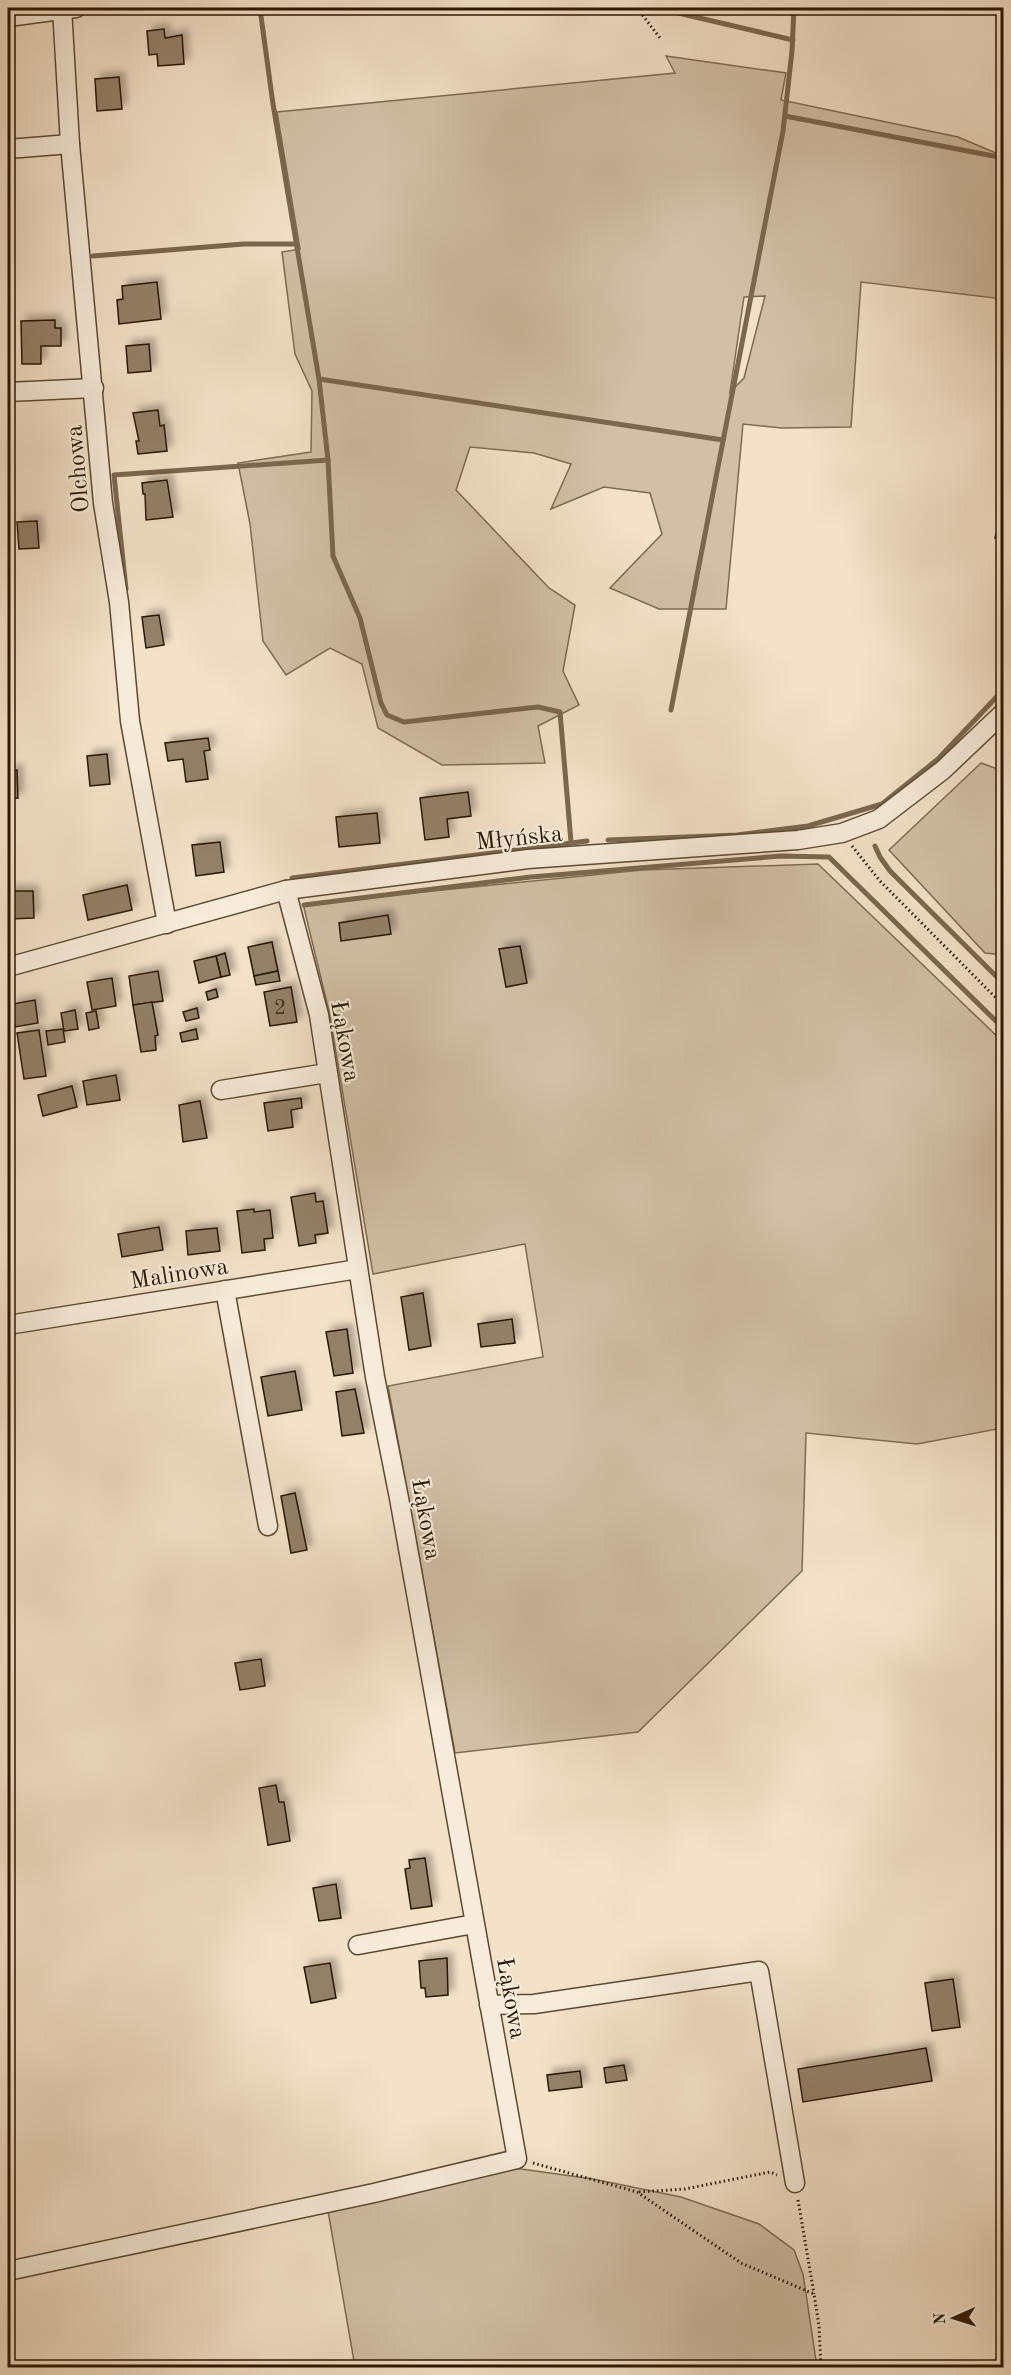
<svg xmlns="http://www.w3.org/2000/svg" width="1011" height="2375" font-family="'Old Standard TT',serif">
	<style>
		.green { fill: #d1bfa6; stroke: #7e6b53; stroke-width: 1.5; fill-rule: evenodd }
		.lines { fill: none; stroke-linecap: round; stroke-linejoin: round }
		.stream { stroke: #7a674f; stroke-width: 5 }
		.building { fill: #938068; stroke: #2b1700; stroke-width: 1.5; filter: url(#shadow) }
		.minor-casing { stroke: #5d4a32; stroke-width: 21 }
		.path { stroke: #2b1700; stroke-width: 3; stroke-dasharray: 1.5 3; stroke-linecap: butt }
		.minor { stroke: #f7ecdb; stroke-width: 18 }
		.labels { text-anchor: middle; stroke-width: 4.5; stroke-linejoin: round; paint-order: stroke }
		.number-label { font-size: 21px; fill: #45311a }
		.street-label { font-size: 24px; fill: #2b1700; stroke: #f7ecdb }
	</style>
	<defs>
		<filter id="shadow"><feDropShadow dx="5.5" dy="-5.5" stdDeviation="3" flood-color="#0004"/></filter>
	</defs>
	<rect width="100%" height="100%" fill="#f3e1c8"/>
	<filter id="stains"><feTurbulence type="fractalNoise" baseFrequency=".00333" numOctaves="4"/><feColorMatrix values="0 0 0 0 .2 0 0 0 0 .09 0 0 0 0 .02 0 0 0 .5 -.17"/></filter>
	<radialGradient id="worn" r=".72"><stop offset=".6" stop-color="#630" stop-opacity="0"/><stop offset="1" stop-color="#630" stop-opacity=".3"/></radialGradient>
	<g class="green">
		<path d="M666 56 786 73 781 100 958 137 1003 156V299L861 282 851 427 782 428 743 424 726 609H659L610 588 662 534 650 493 604 487 551 509 571 464 534 453 470 447 456 490 549 588 575 605 563 671 579 705 538 726 545 763 442 765 378 728 362 664 330 648 286 675 263 641 250 524 238 463 311 452 312 391 295 354 282 252 300 249 277 112 675 73ZM765 296 744 378 730 392 744 297Z"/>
		<path d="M981 763 1003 771V955L985 953 889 850Z"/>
		<path d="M818 864 1003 1042V1428L917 1444 806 1433 802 1571 638 1732 455 1753 388 1386 543 1357 525 1244 373 1274 329 1011 303 904 642 870Z"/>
		<path d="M514 2168 593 2179 681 2197 759 2224 794 2250 803 2274 817 2367H355L328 2211Z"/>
	</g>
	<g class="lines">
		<g class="stream">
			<path d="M657 8 793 40"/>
			<path d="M260 9 273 104 319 379 328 460 333 556 360 618 381 703 387 715 404 722 538 707 560 712 571 842"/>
			<path d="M785 116 1004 158"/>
			<path d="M93 256 244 244H296"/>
			<path d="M319 379 723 440"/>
			<path d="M126 589 114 475 328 460"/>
			<path d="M671 710 783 131 792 51 794 8"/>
			<path d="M608 840 737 835 808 826 882 804 938 759 1004 689"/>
			<path d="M875 846 880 857 890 871 1004 984"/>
			<path d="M292 878 587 841"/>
			<path d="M304 905 531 877 781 856 829 857 1004 1029"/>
		</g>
	</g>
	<g class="building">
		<path d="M164 29 165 38 182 35 184 64 158 66 157 54 149 55 147 31Z"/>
		<path d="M119 77 122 109 97 111 95 79Z"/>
		<path d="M157 282 161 319 119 324 117 300 123 299 122 286Z"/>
		<path d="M55 320V328H61V346H41V364H22L21 321Z"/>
		<path d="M149 344 151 371 128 373 126 346Z"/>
		<path d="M158 410 160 426 164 425 167 451 138 454 136 441H139L133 413Z"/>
		<path d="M167 480 173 517 146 520 145 494H143L142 483Z"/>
		<path d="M1004 503V540L995 538Z"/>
		<path d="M37 521 39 548 19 549 17 522Z"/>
		<path d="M159 615 164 645 146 648 142 617Z"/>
		<path d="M208 738 210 750 204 751 208 779 186 782 183 759 168 761 165 743Z"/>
		<path d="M107 754 110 784 90 786 87 756Z"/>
		<path d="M17 770 18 798 8 799V771Z"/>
		<path d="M468 792 471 816 447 819 449 837 425 840 420 798Z"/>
		<path d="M377 813 380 843 339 847 336 817Z"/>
		<path d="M220 842 224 872 196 876 192 845Z"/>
		<path d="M127 885 132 910 88 920 83 895Z"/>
		<path d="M8 891H33L34 918 8 919Z"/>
		<path d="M388 915 391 934 341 941 339 923Z"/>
		<path d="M272 942 278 971 254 976 248 947Z"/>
		<path d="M520 946 527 983 506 987 499 949Z"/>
		<path d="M225 953 230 975 221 977 216 956Z"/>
		<path d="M216 956 221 977 199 983 194 961Z"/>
		<path d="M158 971 163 1001 133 1005 129 976Z"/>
		<path d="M278 971 280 981 256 985 254 976Z"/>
		<path d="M112 978 116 1006 92 1010 87 982Z"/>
		<path d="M291 987 297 1022 270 1026 264 992Z"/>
		<path d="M216 989 218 997 208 1000 206 992Z"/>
		<path d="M35 1000 38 1023 15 1027 12 1004Z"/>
		<path d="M152 1002 158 1035 155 1036 156 1050 141 1052 133 1005Z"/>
		<path d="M197 1008 199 1018 186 1021 183 1012Z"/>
		<path d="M75 1010 78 1029 64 1031 61 1013Z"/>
		<path d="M96 1011 99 1028 89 1030 86 1013Z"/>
		<path d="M63 1029 65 1042 48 1045 46 1031Z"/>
		<path d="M196 1029 198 1039 182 1042 180 1033Z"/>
		<path d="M39 1030 46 1076 24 1079 17 1033Z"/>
		<path d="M116 1075 120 1100 87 1105 83 1081Z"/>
		<path d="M72 1086 77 1107 43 1116 38 1095Z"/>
		<path d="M301 1098 302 1108 291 1110 293 1127 268 1131 264 1103Z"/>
		<path d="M200 1101 207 1138 183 1142 179 1105Z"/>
		<path d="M315 1193 316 1202 323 1201 328 1233 315 1235 316 1243 299 1246 291 1197Z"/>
		<path d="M254 1209V1212L270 1210 273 1238 264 1239 265 1250 242 1253 237 1211Z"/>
		<path d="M159 1227 163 1250 122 1257 118 1234Z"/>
		<path d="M217 1228 220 1251 188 1255 186 1231Z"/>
		<path d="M423 1293 431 1346 409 1350 401 1297Z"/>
		<path d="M512 1319 515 1343 481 1347 478 1324Z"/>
		<path d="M347 1329 353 1373 334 1376 326 1332Z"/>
		<path d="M295 1371 302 1410 268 1416 261 1377Z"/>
		<path d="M355 1389 364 1433 342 1436 336 1392Z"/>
		<path d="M295 1493 307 1550 291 1553 281 1496Z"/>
		<path d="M261 1659 265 1686 240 1690 235 1663Z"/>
		<path d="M276 1785 279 1802H284L290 1841 268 1845 259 1788Z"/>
		<path d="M425 1858 432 1906 411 1909 405 1869 410 1868 409 1860Z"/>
		<path d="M336 1884 341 1918 319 1921 313 1888Z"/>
		<path d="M447 1958 448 1995 426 1997 425 1988H421L419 1961Z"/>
		<path d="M330 1963 336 1998 311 2003 304 1967Z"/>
		<path d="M953 1979 960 2027 932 2031 925 1983Z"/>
		<path d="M926 2048 932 2081 803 2102 798 2069Z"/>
		<path d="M624 2065 627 2080 606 2083 604 2068Z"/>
		<path d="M580 2071 582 2087 549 2091 547 2075Z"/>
	</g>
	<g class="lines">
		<defs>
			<g id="minor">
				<path d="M62 8 70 144 103 503 119 602 130 721 167 924"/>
				<path d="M8 17 76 8"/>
				<path d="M8 149 70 144"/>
				<path d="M8 392 94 388"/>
				<path d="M8 967 286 890 528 859 798 840 842 833 879 819 943 770 1004 712"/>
				<path d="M221 1090 327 1073"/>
				<path d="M225 1290 268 1526"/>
				<path d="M8 1325 358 1269"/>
				<path d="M358 1945 474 1924"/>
				<path d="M489 2005 534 2004 759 1971 795 2183"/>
				<path d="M8 2271 374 2193 517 2159 399 1498 375 1377 319 1015 286 890"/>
			</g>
		</defs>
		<use href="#minor" class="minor-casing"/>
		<g class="path">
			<path d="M637 8 660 38"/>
			<path d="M852 846 880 881 1004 1006"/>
			<path d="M533 2163 637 2192 741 2263 814 2294 819 2326 821 2368"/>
			<path d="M639 2192 685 2189 770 2172 777 2175"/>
			<path d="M798 2200 814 2294"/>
		</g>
		<use href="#minor" class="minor"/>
	</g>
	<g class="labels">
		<g class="number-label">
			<text x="280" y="1014">2</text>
		</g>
		<g class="street-label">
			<text transform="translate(77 469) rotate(-95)" y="8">Olchowa</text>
			<text transform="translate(519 837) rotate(-6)" y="8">Młyńska</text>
			<text transform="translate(346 1041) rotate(80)" y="8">Łąkowa</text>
			<text transform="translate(179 1273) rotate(-9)" y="8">Malinowa</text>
			<text transform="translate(427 1519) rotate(80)" y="8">Łąkowa</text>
			<text transform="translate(512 1998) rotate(80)" y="8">Łąkowa</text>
		</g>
	</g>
	<rect width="1011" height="2375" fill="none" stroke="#f3e1c8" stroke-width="30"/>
	<rect x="9" y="9" width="993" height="2357" fill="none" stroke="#2b1700" stroke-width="3"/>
	<rect x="15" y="15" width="981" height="2345" fill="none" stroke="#2b1700" stroke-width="1.5"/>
	<g transform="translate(954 2318) rotate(267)" stroke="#f7ecdb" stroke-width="4.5" paint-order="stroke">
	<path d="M0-4.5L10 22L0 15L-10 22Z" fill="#2b1700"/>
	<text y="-9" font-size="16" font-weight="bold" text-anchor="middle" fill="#2b1700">N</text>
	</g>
	<rect width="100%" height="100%" filter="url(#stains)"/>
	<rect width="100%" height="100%" fill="url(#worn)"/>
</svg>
